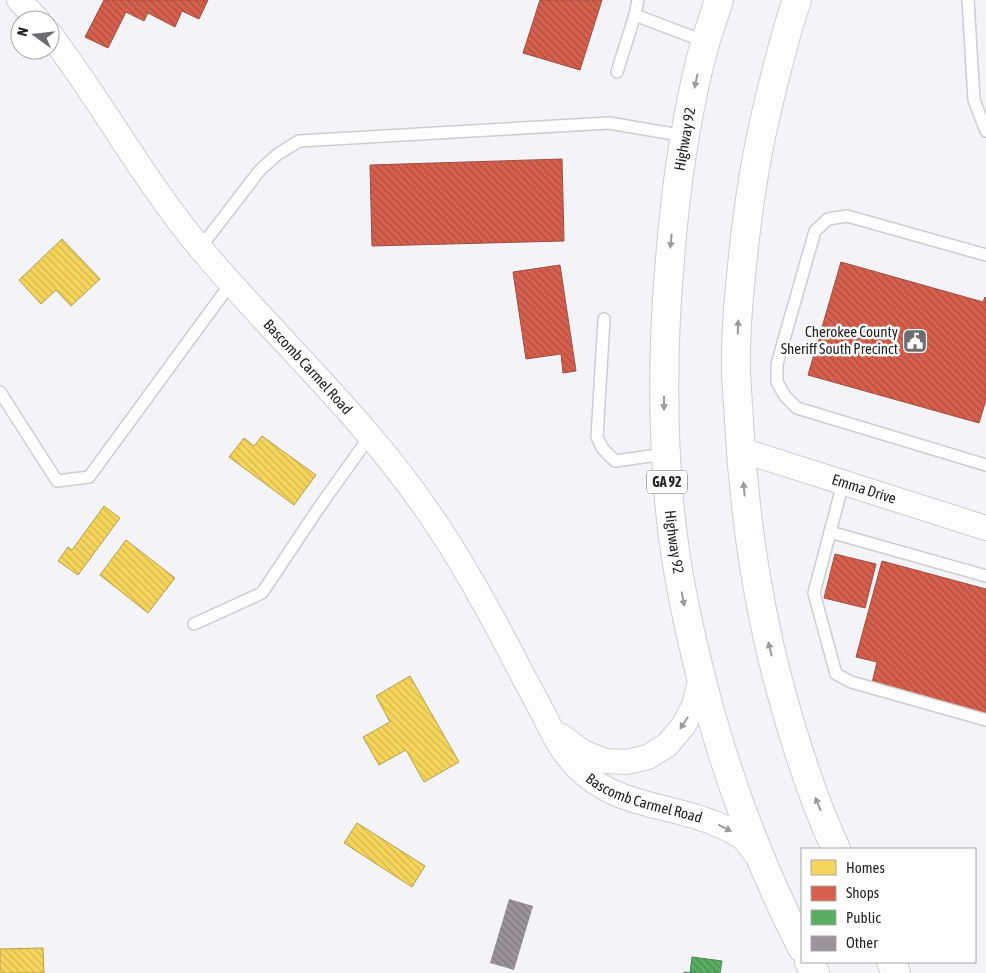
<svg xmlns="http://www.w3.org/2000/svg" width="986" height="973" font-family="'Asap Condensed',sans-serif">
	<style>
		.homes { fill: url(#homes-back-hatch); stroke: #b7a04c }
		.shops { fill: url(#shops-back-hatch); stroke: #a14e42 }
		.public { fill: url(#public-back-hatch); stroke: #4a8550 }
		.building { fill: url(#building-back-hatch) }
		.lines { fill: none; stroke-linecap: round; stroke-linejoin: round }
		.service-casing { stroke: #ceced2; stroke-width: 14 }
		.minor-casing { stroke: #ceced2; stroke-width: 26 }
		.primary-casing { stroke: #ceced2; stroke-width: 30 }
		.service { stroke: #fdfdfe; stroke-width: 11 }
		.minor { stroke: #fdfdfe; stroke-width: 24 }
		.primary { stroke: #fdfdfe; stroke-width: 28 }
		.oneway { fill: #9b9b9e }
		.labels { text-anchor: middle; stroke-width: 5; stroke-linejoin: round; paint-order: stroke }
		.shield { fill: #fefffe; stroke: #656668; stroke-width: 1 }
		.shield-label { font-size: 14px; font-weight: bold; fill: #242428 }
		.street-label { font-size: 15px; fill: #242428; stroke: #fefffe }
		.poi-label { font-size: 15px; fill: #242428; stroke: #fefffe; text-anchor: end }
	</style>
	<defs>
		<pattern id="homes-back-hatch" width="6" height="6" patternUnits="userSpaceOnUse" patternTransform="scale(1.25)"><rect width="6" height="6" fill="#f6d55c"/><path d="M-1 5l2 2M0 0l6 6M5-1l2 2" fill="none" stroke="#d3b750"/></pattern>
		<pattern id="shops-back-hatch" width="6" height="6" patternUnits="userSpaceOnUse" patternTransform="scale(1.25)"><rect width="6" height="6" fill="#d6604d"/><path d="M-1 5l2 2M0 0l6 6M5-1l2 2" fill="none" stroke="#ad4f40"/></pattern>
		<pattern id="public-back-hatch" width="6" height="6" patternUnits="userSpaceOnUse" patternTransform="scale(1.25)"><rect width="6" height="6" fill="#5aae61"/><path d="M-1 5l2 2M0 0l6 6M5-1l2 2" fill="none" stroke="#4a8d50"/></pattern>
		<pattern id="building-back-hatch" width="6" height="6" patternUnits="userSpaceOnUse" patternTransform="scale(1.25)"><rect width="6" height="6" fill="#9a939a"/><path d="M-1 5l2 2M0 0l6 6M5-1l2 2" fill="none" stroke="#7d787e"/></pattern>
	</defs>
	<rect width="100%" height="100%" fill="#f3f3f8"/>
	<g class="homes">
		<path d="M62 239 100 279 71 306 56 290 41 304 19 280Z"/>
		<path d="M262 436 316 475 294 505 229 457 244 438 254 446Z"/>
		<path d="M104 506 120 518 78 575 58 561 68 547 72 550Z"/>
		<path d="M126 540 175 578 148 613 100 575Z"/>
		<path d="M410 676 459 762 424 782 406 750 379 765 363 737 390 722 376 696Z"/>
		<path d="M357 823 425 866 412 887 344 843Z"/>
		<path d="M43 948 44 973H0V949Z"/>
	</g>
	<g class="shops">
		<path d="M104 0H208L199 19 182 11 175 27 148 13 144 21 126 12 108 48 85 37Z"/>
		<path d="M540 0H602L580 70 523 53Z"/>
		<path d="M562 159 564 241 372 246 370 165Z"/>
		<path d="M841 262 983 302 985 297 986 298V400L979 423 808 375Z"/>
		<path d="M560 265 576 371 563 373 561 354 526 359 513 272Z"/>
		<path d="M835 554 876 564 865 608 824 598Z"/>
		<path d="M882 561 986 589V714L872 683 877 662 856 657Z"/>
	</g>
	<path class="public" d="M692 957 722 961 720 973H684V972L690 973Z"/>
	<path class="building" d="M509 899 533 906 514 970 490 963Z"/>
	<g class="lines">
		<defs>
			<g id="service">
				<path d="M638 0 635 15 706 42"/>
				<path d="M968 0 974 100 986 131"/>
				<path d="M617 72 635 15"/>
				<path d="M200 248 260 170 278 154 299 141 609 123 685 136"/>
				<path d="M986 255 847 216 828 219 815 231 777 364V382L785 396 797 408 986 465"/>
				<path d="M604 319 597 437 603 449 615 461 665 454"/>
				<path d="M0 392 57 481 89 477 231 283"/>
				<path d="M843 483 814 593 836 674 851 682 986 720"/>
				<path d="M830 532 986 576"/>
				<path d="M194 624 262 593 320 506 370 436"/>
			</g>
			<g id="minor">
				<path d="M19 0 38 20"/>
				<path id="s1" d="M50 34C103 104 145 182 201 249 277 339 365 418 431 516 466 567 495 621 523 676 530 689 537 702 544 715 553 734 562 752 577 767 614 806 667 804 714 823 724 827 736 832 744 839 749 844 753 851 758 857"/>
				<path id="s2" d="M741 450 986 528"/>
				<path d="M561 736 583 752 605 761 626 762 648 757 667 745 684 725 694 705 701 678"/>
			</g>
			<g id="primary">
				<path id="s3" d="M719 0C712 22 704 44 699 66 684 129 675 194 670 259 663 339 662 420 669 499 673 548 682 597 693 644 717 750 753 852 802 948"/>
				<path d="M797 0C784 37 775 76 766 114 755 161 748 208 743 256 739 295 735 334 736 374 737 390 738 406 739 422 744 511 756 598 779 684 794 740 812 797 836 849"/>
				<path d="M809 962 815 973"/>
				<path d="M891 962 896 973"/>
			</g>
		</defs>
		<use href="#service" class="service-casing"/>
		<use href="#minor" class="minor-casing"/>
		<use href="#primary" class="primary-casing"/>
		<use href="#service" class="service"/>
		<use href="#minor" class="minor"/>
		<use href="#primary" class="primary"/>
	</g>
	<defs><path id="oneway-solid" d="M-6-.8H1V-3.2L6.5 0L1 3.2V.8H-6Z" transform="scale(1.25)"/></defs>
	<g class="oneway">
		<use href="#oneway-solid" transform="translate(696 81) rotate(102)"/>
		<use href="#oneway-solid" transform="translate(671 241) rotate(95)"/>
		<use href="#oneway-solid" transform="translate(738 327) rotate(-88)"/>
		<use href="#oneway-solid" transform="translate(664 403) rotate(90)"/>
		<use href="#oneway-solid" transform="translate(744 489) rotate(-95)"/>
		<use href="#oneway-solid" transform="translate(683 599) rotate(80)"/>
		<use href="#oneway-solid" transform="translate(770 649) rotate(-103)"/>
		<use href="#oneway-solid" transform="translate(684 723) rotate(123)"/>
		<use href="#oneway-solid" transform="translate(818 804) rotate(-112)"/>
		<use href="#oneway-solid" transform="translate(725 828) rotate(27)"/>
	</g>
	<defs>
		<symbol id="civic-square" viewBox="-11 -11 22 22"><rect x="-9" y="-9" width="18" height="18" rx="4" fill="#6c6c71" stroke="#fefffe"/><path d="M-.6-6.5H3V-4.5H.6V-3L4-1V1h2V6H-6V1h2V-1L-.6-3ZM-1.2 2.5V6h2.4V2.5Z" fill="#fff"/></symbol>
	</defs>
	<g fill-rule="evenodd">
		<use href="#civic-square" x="901" y="327" width="28" height="28"/>
	</g>
	<g class="labels">
		<rect class="shield" x="647" y="470.5" width="40" height="23" rx="4"/>
		<g class="shield-label">
			<text x="667" y="487">GA 92</text>
		</g>
		<g class="street-label">
			<text transform="translate(685 139) rotate(-80)" y="5">Highway 92</text>
			<text dy="5" stroke="none"><textPath href="#s1" startOffset="422">Bascomb Carmel Road</textPath></text>
			<text dy="5" stroke="none"><textPath href="#s2" startOffset="129">Emma Drive</textPath></text>
			<text dy="5" stroke="none"><textPath href="#s3" startOffset="548">Highway 92</textPath></text>
			<text dy="5" stroke="none"><textPath href="#s1" startOffset="982">Bascomb Carmel Road</textPath></text>
		</g>
		<g class="poi-label">
			<text x="898" y="337">Cherokee County<tspan x="898" dy="17">Sheriff South Precinct</tspan></text>
		</g>
	</g>
	<rect x="801" y="848" width="175" height="115" fill="#fefffe" stroke="#a7a7a8"/>
	<rect x="811" y="860" width="25" height="15" fill="#f6d55c" stroke="#a7a7a8"/>
	<text x="846" y="873" font-size="15" fill="#242428">Homes</text>
	<rect x="811" y="886" width="25" height="15" fill="#d6604d" stroke="#a7a7a8"/>
	<text x="846" y="898" font-size="15" fill="#242428">Shops</text>
	<rect x="811" y="910" width="25" height="15" fill="#5aae61" stroke="#a7a7a8"/>
	<text x="846" y="923" font-size="15" fill="#242428">Public</text>
	<rect x="811" y="936" width="25" height="15" fill="#9a939a" stroke="#a7a7a8"/>
	<text x="846" y="948" font-size="15" fill="#242428">Other</text>
	<g transform="translate(35 35) rotate(285)"><circle r="24" fill="#fefffe" stroke="#a7a7a8"/>
	<path d="M0-4L9 19L0 12L-9 19Z" fill="#6c6c71"/>
	<text y="-8" font-size="14" font-weight="bold" text-anchor="middle" fill="#242428">N</text>
	</g>
</svg>
